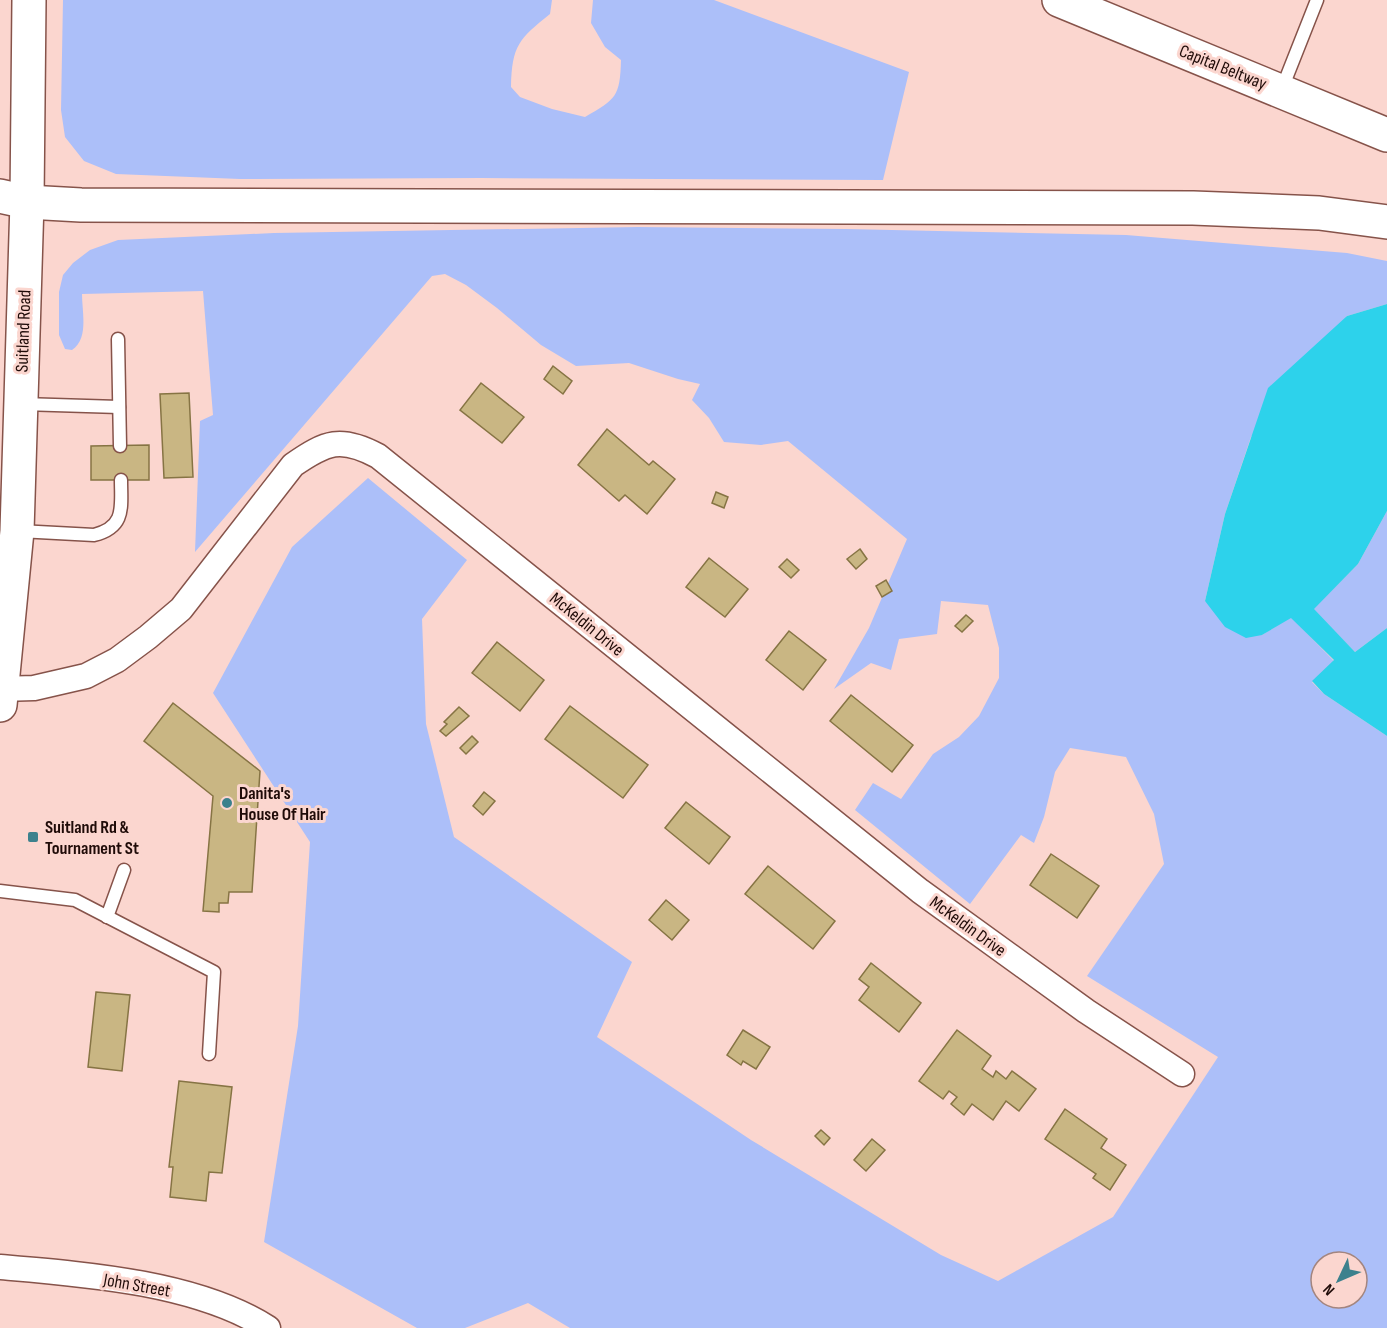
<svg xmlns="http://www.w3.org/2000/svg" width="1387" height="1328" font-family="'Sofia Sans Condensed',sans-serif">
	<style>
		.green { fill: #acbff9; fill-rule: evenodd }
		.water { fill: #2dd2eb }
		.building { fill: #c9b683; stroke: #867444; stroke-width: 1.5 }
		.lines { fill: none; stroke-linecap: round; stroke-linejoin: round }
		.lane-casing { stroke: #86534a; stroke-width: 15 }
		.street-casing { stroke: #86534a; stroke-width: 27 }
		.secondary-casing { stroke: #86534a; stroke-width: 36 }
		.highway-casing { stroke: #86534a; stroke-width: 36 }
		.lane { stroke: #fff; stroke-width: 12 }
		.street { stroke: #fff; stroke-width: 24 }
		.secondary { stroke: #fff; stroke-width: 33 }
		.highway { stroke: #fff; stroke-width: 33 }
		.poi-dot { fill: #3c818d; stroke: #fbd6cf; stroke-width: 2 }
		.labels { text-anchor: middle; stroke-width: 6; stroke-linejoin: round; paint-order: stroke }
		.street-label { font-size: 18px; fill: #1f0b08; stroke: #fbd6cf }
		.poi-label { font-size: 18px; font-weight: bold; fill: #1f0b08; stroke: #fbd6cf; text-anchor: start }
	</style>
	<rect width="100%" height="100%" fill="#fbd6cf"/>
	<g class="green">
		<path d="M63 0H552L550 14C519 39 512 45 511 87L520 97 552 109 585 117C616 99 620 97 621 60L605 47 591 23 593 0H714L909 72 883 180 481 178 240 179 116 174 84 161 65 137 61 110Z"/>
		<path d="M638 227 846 229 1126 235 1347 253 1387 261V304L1347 316 1251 437 1225 514 1205 601 1262 635 1291 617 1334 661 1312 682 1324 694 1387 736V1328H570L528 1303 465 1328H417L264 1242 298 1026 310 842 213 693 292 547 368 478 467 560 422 619 426 724 454 837 632 962 597 1037 751 1140 941 1255 998 1281 1113 1217 1218 1057 1087 976 1164 864 1154 814 1126 757 1070 748 1055 772 1044 817 1034 843 1021 835 970 904 855 810 873 783 901 799 933 754 959 737 979 716 999 678V648L988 605 941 601 937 634 899 639 891 670 871 663 834 689 869 628 907 539 788 441 761 445 724 442 709 418 692 400 700 384 678 379 629 363 576 366 541 345 497 308 466 285 445 274 432 276 195 552 200 421 213 415 203 291 82 294C82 312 89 339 72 350L65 349 59 335V292L63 275 73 263 90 250 118 240 274 233ZM1321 1262H1357V1298H1321Z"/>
		<path d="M1387 511V628L1355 652 1313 609 1358 564Z"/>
	</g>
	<path class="water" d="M1387 304V511L1358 564 1314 609 1355 652 1387 628V736L1324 694 1312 681 1334 660 1291 618 1262 635 1246 638 1225 627 1205 601 1225 514 1268 388 1347 316Z"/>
	<g class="building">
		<path d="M553 366 572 381 563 394 544 379Z"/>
		<path d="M481 383 524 417 502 443 460 410Z"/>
		<path d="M189 393 193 477 164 478 160 394Z"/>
		<path d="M607 429 649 465 653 461 675 479 647 514 625 495 619 501 578 465Z"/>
		<path d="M149 445V480H91V446Z"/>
		<path d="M716 492 728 497 724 508 712 503Z"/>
		<path d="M860 549 867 559 856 569 847 559Z"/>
		<path d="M709 558 748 589 725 617 686 587Z"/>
		<path d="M787 559 799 570 791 578 779 567Z"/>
		<path d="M886 580 892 591 882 597 876 586Z"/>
		<path d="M966 615 973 621 962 632 955 626Z"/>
		<path d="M789 631 826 660 803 690 766 660Z"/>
		<path d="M497 642 544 680 520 711 472 673Z"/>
		<path d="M851 695 913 745 892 772 830 721Z"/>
		<path d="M173 703 260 771 252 892H229L228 903H219V912L203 911 213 796 144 741Z"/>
		<path d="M570 706 648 765 623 798 545 739Z"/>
		<path d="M459 707 469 716 446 736 440 731 447 724 444 722Z"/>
		<path d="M472 736 478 742 466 754 460 748Z"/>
		<path d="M484 792 495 801 483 815 473 806Z"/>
		<path d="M686 802 730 837 709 864 665 828Z"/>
		<path d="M1051 854 1099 886 1077 918 1030 885Z"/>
		<path d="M768 866 835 921 813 949 745 894Z"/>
		<path d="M666 900 689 920 672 940 649 920Z"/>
		<path d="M871 963 921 1003 899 1032 859 1000 869 987 859 979Z"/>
		<path d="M96 992 130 995 122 1071 88 1067Z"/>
		<path d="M743 1030 770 1047 756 1069 743 1061 741 1065 727 1055Z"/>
		<path d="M957 1030 991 1056 982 1069 993 1077 996 1071 1006 1079 1012 1071 1036 1089 1019 1111 1006 1101 993 1120 972 1104 964 1115 951 1104 957 1097 949 1091 943 1099 919 1081Z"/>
		<path d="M179 1081 232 1087 222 1173 209 1172 206 1201 170 1197 173 1167H169Z"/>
		<path d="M1065 1109 1107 1139 1101 1148 1126 1165 1110 1190 1093 1178 1096 1174 1045 1139Z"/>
		<path d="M821 1130 830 1138 824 1145 815 1136Z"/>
		<path d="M872 1139 885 1150 866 1171 854 1160Z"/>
	</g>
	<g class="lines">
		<defs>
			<g id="lane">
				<path d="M1281 91 1317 0"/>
				<path d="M118 339 120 446"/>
				<path d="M22 404 119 407"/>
				<path d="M19 531 94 535C126 527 121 507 121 480"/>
				<path d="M0 891 75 900 214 972 209 1054"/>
				<path d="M107 917 124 870"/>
			</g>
			<g id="street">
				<path d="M1 689 34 688 86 676 117 660 148 637 181 609 293 465C326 442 341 436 378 456L920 891 1086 1011 1182 1074"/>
				<path d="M0 1267C83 1274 196 1282 268 1328"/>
			</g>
			<path id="secondary" d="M0 705 17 531 27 202 29 0"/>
			<g id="highway">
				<path d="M1059 0 1387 135"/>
				<path d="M0 196 27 202 81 205 1193 208 1319 213 1387 222"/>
			</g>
		</defs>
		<use href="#lane" class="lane-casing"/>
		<use href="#street" class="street-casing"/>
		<use href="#secondary" class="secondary-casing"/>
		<use href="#highway" class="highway-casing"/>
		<use href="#lane" class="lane"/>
		<use href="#street" class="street"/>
		<use href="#secondary" class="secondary"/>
		<use href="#highway" class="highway"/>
	</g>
	<g class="poi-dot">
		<circle cx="227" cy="803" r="6"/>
		<rect x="27" y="831" width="12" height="12" rx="3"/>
	</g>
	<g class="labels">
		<g class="street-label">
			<text transform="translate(1223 67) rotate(22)" y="6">Capital Beltway</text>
			<text transform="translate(23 331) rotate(-88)" y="6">Suitland Road</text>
			<text transform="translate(587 624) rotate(39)" y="6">McKeldin Drive</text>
			<text transform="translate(968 926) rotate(36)" y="6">McKeldin Drive</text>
			<text transform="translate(137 1285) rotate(10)" y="6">John Street</text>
		</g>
		<g class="poi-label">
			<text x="239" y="799">Danita's<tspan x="239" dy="21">House Of Hair</tspan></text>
			<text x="45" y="833">Suitland Rd &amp;<tspan x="45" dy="21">Tournament St</tspan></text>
		</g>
	</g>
	<g transform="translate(1339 1280) rotate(226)"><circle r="28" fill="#fbd6cf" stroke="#a3857f" stroke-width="1.5"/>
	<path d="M0-4.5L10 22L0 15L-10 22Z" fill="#3c818d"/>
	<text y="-9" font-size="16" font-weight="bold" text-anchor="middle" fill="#1f0b08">N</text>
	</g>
</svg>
